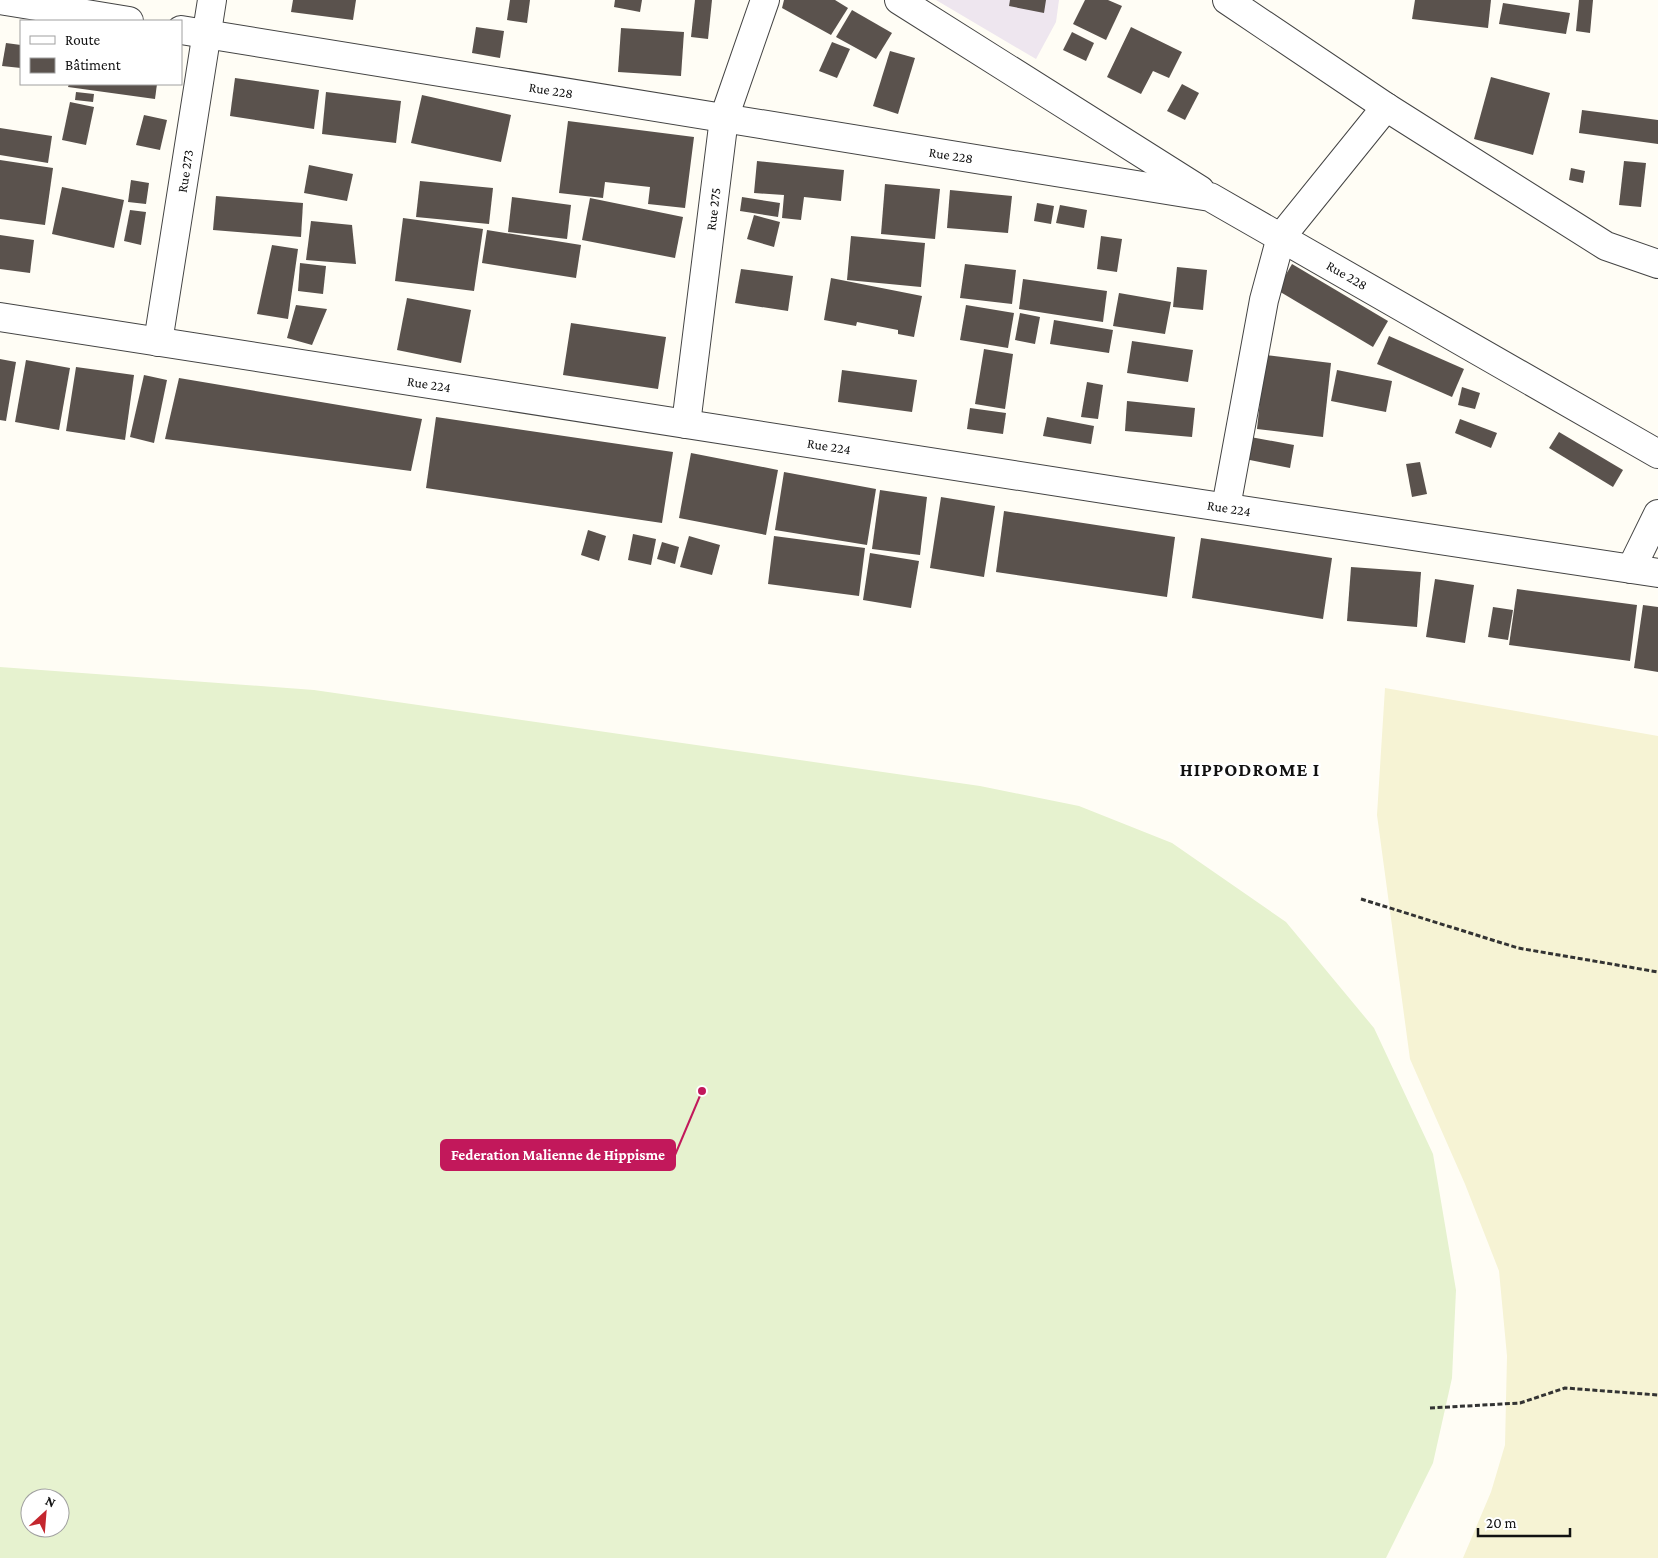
<svg xmlns="http://www.w3.org/2000/svg" width="1658" height="1558" font-family="'Crimson Pro',serif">
	<style>
		.industrial { fill: #eee6ef }
		.farmland { fill: #f6f3d4 }
		.pitch { fill: #e6f2cf; fill-rule: evenodd }
		.building { fill: #5a524d }
		.lines { fill: none; stroke-linecap: round; stroke-linejoin: round }
		.minor-casing { stroke: #444; stroke-width: 30 }
		.path { stroke: #333; stroke-width: 3; stroke-dasharray: 5 2.5; stroke-linecap: butt }
		.minor { stroke: #fff; stroke-width: 28 }
		.labels { text-anchor: middle; stroke-width: 5; stroke-linejoin: round; paint-order: stroke }
		.street-label { font-size: 14px; fill: #111; stroke: #fff }
		.district-label { font-size: 19px; font-weight: bold; letter-spacing: 1px; fill: #111; stroke: #fff }
		.leader { fill: none; stroke: #c2185b; stroke-width: 2 }
		.callout-dot { fill: #c2185b; stroke: #fff; stroke-width: 2 }
		.callout { fill: #c2185b; stroke: #c2185b; stroke-width: 2 }
		.callout-label { font-size: 15px; text-anchor: middle; font-weight: bold; fill: #fff }
	</style>
	<rect width="100%" height="100%" fill="#fffdf5"/>
	<path class="industrial" d="M936 0H1059L1056 22 1036 59Z"/>
	<path class="farmland" d="M1385 688 1658 736V1558H1463L1491 1492 1505 1445 1507 1356 1499 1271 1465 1184 1410 1059 1377 815Z"/>
	<path class="pitch" d="M0 667 314 690 980 786 1079 806 1172 843 1286 922 1374 1028 1433 1154 1456 1290 1452 1378 1433 1463 1386 1558H0ZM30 1498H60V1528H30Z"/>
	<g class="building">
		<path d="M293 0H356L353 20 291 12Z"/>
		<path d="M510 0H530L527 23 507 20Z"/>
		<path d="M615 0H642L640 12 614 7Z"/>
		<path d="M695 0H712L708 39 691 37Z"/>
		<path d="M784 0H835L848 8 831 35 782 8Z"/>
		<path d="M1010 0H1046L1044 13 1009 6Z"/>
		<path d="M1085 0H1108L1122 6 1106 40 1073 24Z"/>
		<path d="M1415 0H1491L1488 28 1412 19Z"/>
		<path d="M1579 0H1593L1590 33 1576 31Z"/>
		<path d="M1503 3 1570 13 1566 34 1499 24Z"/>
		<path d="M852 10 892 33 876 59 836 37Z"/>
		<path d="M476 27 504 31 500 58 472 53Z"/>
		<path d="M1131 27 1182 52 1169 78 1153 71 1141 94 1107 77Z"/>
		<path d="M621 28 684 32 681 76 618 72Z"/>
		<path d="M1072 32 1094 43 1086 61 1063 50Z"/>
		<path d="M832 42 850 49 837 78 819 71Z"/>
		<path d="M6 43 21 45V68L2 66Z"/>
		<path d="M890 51 915 58 898 114 873 106Z"/>
		<path d="M1491 77 1550 93 1533 155 1474 139Z"/>
		<path d="M235 78 319 90 314 129 230 116Z"/>
		<path d="M69 84H157L155 99 68 87Z"/>
		<path d="M1182 84 1199 93 1185 120 1167 111Z"/>
		<path d="M76 92 94 94 93 102 75 100Z"/>
		<path d="M326 92 401 101 396 143 322 134Z"/>
		<path d="M422 95 511 115 501 162 411 143Z"/>
		<path d="M70 102 94 107 86 145 62 140Z"/>
		<path d="M1582 110 1658 120V144L1579 133Z"/>
		<path d="M144 115 167 120 160 150 136 145Z"/>
		<path d="M568 121 694 137 685 208 648 204 650 187 605 182 603 198 559 193Z"/>
		<path d="M0 128 52 136 48 163 0 155Z"/>
		<path d="M0 160 53 168 45 225 0 219Z"/>
		<path d="M757 161 844 170 841 201 804 197 801 220 782 218 784 195 754 193Z"/>
		<path d="M1624 161 1646 163 1641 207 1619 205Z"/>
		<path d="M309 165 353 174 347 201 304 193Z"/>
		<path d="M1571 168 1585 171 1583 183 1569 180Z"/>
		<path d="M131 180 149 183 146 204 128 202Z"/>
		<path d="M420 181 493 188 489 224 416 217Z"/>
		<path d="M885 184 940 189 935 239 881 234Z"/>
		<path d="M62 187 124 200 114 248 52 234Z"/>
		<path d="M950 190 1012 196 1008 233 947 228Z"/>
		<path d="M216 196 303 203 301 237 213 230Z"/>
		<path d="M512 197 571 205 567 239 508 232Z"/>
		<path d="M742 197 780 203 778 217 740 211Z"/>
		<path d="M590 198 683 217 675 258 582 240Z"/>
		<path d="M1037 203 1054 206 1051 224 1034 221Z"/>
		<path d="M1060 205 1087 210 1084 228 1056 223Z"/>
		<path d="M130 210 146 212 141 245 124 241Z"/>
		<path d="M754 215 780 222 774 247 747 239Z"/>
		<path d="M403 218 483 229 474 291 395 281Z"/>
		<path d="M311 221 352 225 356 264 306 260Z"/>
		<path d="M487 230 581 245 576 278 482 263Z"/>
		<path d="M0 235 34 240 30 273 0 269Z"/>
		<path d="M851 236 925 243 921 287 847 280Z"/>
		<path d="M1101 236 1122 239 1117 272 1097 269Z"/>
		<path d="M272 245 298 249 288 319 257 314Z"/>
		<path d="M300 263 326 266 323 294 298 291Z"/>
		<path d="M965 264 1016 270 1012 304 960 298Z"/>
		<path d="M1292 264 1388 321 1373 347 1277 290Z"/>
		<path d="M1177 267 1207 270 1203 310 1173 307Z"/>
		<path d="M741 269 793 276 788 311 735 303Z"/>
		<path d="M831 278 922 296 914 337 898 334V330L857 322 856 326 824 320Z"/>
		<path d="M1023 279 1107 291 1103 322 1019 309Z"/>
		<path d="M1119 293 1171 302 1165 334 1113 326Z"/>
		<path d="M407 298 471 310 461 363 397 350Z"/>
		<path d="M296 305 327 309 312 345 287 338Z"/>
		<path d="M966 305 1014 313 1008 348 960 340Z"/>
		<path d="M1020 313 1040 317 1035 344 1015 340Z"/>
		<path d="M1054 320 1113 330 1109 353 1050 344Z"/>
		<path d="M571 323 666 337 658 389 563 375Z"/>
		<path d="M1389 336 1464 369 1452 397 1377 364Z"/>
		<path d="M1132 341 1193 350 1188 382 1127 373Z"/>
		<path d="M984 349 1013 354 1005 409 975 404Z"/>
		<path d="M1265 355 1331 363 1323 437 1257 429Z"/>
		<path d="M0 359 16 362 6 421 0 420Z"/>
		<path d="M26 360 70 368 59 430 15 422Z"/>
		<path d="M76 367 134 375 125 440 66 431Z"/>
		<path d="M842 370 917 380 912 412 838 402Z"/>
		<path d="M1337 370 1392 381 1386 412 1331 401Z"/>
		<path d="M144 375 167 380 154 443 130 437Z"/>
		<path d="M179 378 422 419 411 471 165 439Z"/>
		<path d="M1087 382 1103 385 1098 419 1081 417Z"/>
		<path d="M1462 387 1480 393 1475 409 1458 405Z"/>
		<path d="M1127 401 1195 408 1192 437 1125 431Z"/>
		<path d="M970 408 1006 413 1003 434 967 429Z"/>
		<path d="M436 417 673 452 662 523 426 488Z"/>
		<path d="M1047 417 1094 426 1091 444 1043 436Z"/>
		<path d="M1460 419 1497 433 1491 448 1455 433Z"/>
		<path d="M1559 432 1623 470 1613 487 1549 448Z"/>
		<path d="M1245 436 1294 445 1290 468 1240 458Z"/>
		<path d="M691 453 778 470 766 535 679 518Z"/>
		<path d="M1420 462 1427 494 1412 497 1406 464Z"/>
		<path d="M784 472 876 489 867 545 775 530Z"/>
		<path d="M880 490 927 497 920 555 872 549Z"/>
		<path d="M941 497 995 506 984 577 930 568Z"/>
		<path d="M1004 511 1175 537 1167 597 996 572Z"/>
		<path d="M588 530 606 536 599 561 581 555Z"/>
		<path d="M633 534 656 539 651 565 628 560Z"/>
		<path d="M689 536 720 545 712 575 680 567Z"/>
		<path d="M774 536 865 548 859 596 768 584Z"/>
		<path d="M1201 538 1332 558 1323 619 1192 598Z"/>
		<path d="M662 542 679 547 675 564 657 559Z"/>
		<path d="M870 553 919 561 911 608 863 600Z"/>
		<path d="M1351 567 1421 572 1417 627 1347 621Z"/>
		<path d="M1435 579 1474 585 1465 643 1426 637Z"/>
		<path d="M1517 589 1637 605 1630 661 1509 645Z"/>
		<path d="M1643 605 1658 607V672L1634 668Z"/>
		<path d="M1493 607 1513 610 1508 640 1488 637Z"/>
	</g>
	<g class="lines">
		<defs>
			<g id="minor">
				<path d="M0 0 129 21"/>
				<path d="M899 0 1200 190"/>
				<path d="M1227 0 1386 107 1606 246 1658 264"/>
				<path d="M181 30 1210 197 1658 454"/>
				<path d="M0 317 1116 491 1658 573"/>
				<path d="M158 342 212 0"/>
				<path d="M686 424 724 118 765 0"/>
				<path d="M1226 507 1264 300 1281 237 1386 107"/>
				<path d="M1631 569 1658 514"/>
			</g>
		</defs>
		<use href="#minor" class="minor-casing"/>
		<g class="path">
			<path d="M1361 899 1518 948 1658 972"/>
			<path d="M1430 1408 1520 1403 1565 1388 1658 1395"/>
		</g>
		<use href="#minor" class="minor"/>
	</g>
	<g class="labels">
		<g class="street-label">
			<text transform="translate(551 90) rotate(9)" y="5">Rue 228</text>
			<text transform="translate(951 155) rotate(9)" y="5">Rue 228</text>
			<text transform="translate(185 171) rotate(-81)" y="5">Rue 273</text>
			<text transform="translate(713 209) rotate(-83)" y="5">Rue 275</text>
			<text transform="translate(1347 275) rotate(30)" y="5">Rue 228</text>
			<text transform="translate(429 384) rotate(9)" y="5">Rue 224</text>
			<text transform="translate(829 446) rotate(9)" y="5">Rue 224</text>
			<text transform="translate(1229 508) rotate(9)" y="5">Rue 224</text>
		</g>
		<g class="district-label">
			<text x="1250" y="776">HIPPODROME I</text>
		</g>
	</g>
	<path class="leader" d="M702 1091L675 1155"/>
	<circle class="callout-dot" cx="702" cy="1091" r="5"/>
	<rect class="callout" x="441" y="1140" width="234" height="30" rx="5"/>
	<g class="callout-label">
		<text x="558" y="1160">Federation Malienne de Hippisme</text>
	</g>
	<rect x="20" y="20" width="162" height="65" fill="#ffffff" stroke="#a0a0a0"/>
	<rect x="30" y="36" width="25" height="8" fill="#ffffff" stroke="#a0a0a0"/>
	<text x="65" y="45" font-size="15" fill="#111111">Route</text>
	<rect x="30" y="58" width="25" height="15" fill="#5a524d" stroke="#a0a0a0"/>
	<text x="65" y="70" font-size="15" fill="#111111">Bâtiment</text>
	<g transform="translate(45 1513) rotate(26)"><circle r="24" fill="#ffffff" stroke="#a0a0a0"/>
	<path d="M0-4L9 19L0 12L-9 19Z" fill="#c4262e"/>
	<text y="-8" font-size="14" font-weight="bold" text-anchor="middle" fill="#111111">N</text>
	</g>
	<path d="M1478 1528v8h92v-8" fill="none" stroke="#111111" stroke-width="2.5"/>
	<text x="1486" y="1528" font-size="15" fill="#111111" stroke="#ffffff" stroke-width="4" paint-order="stroke">20 m</text>
</svg>
